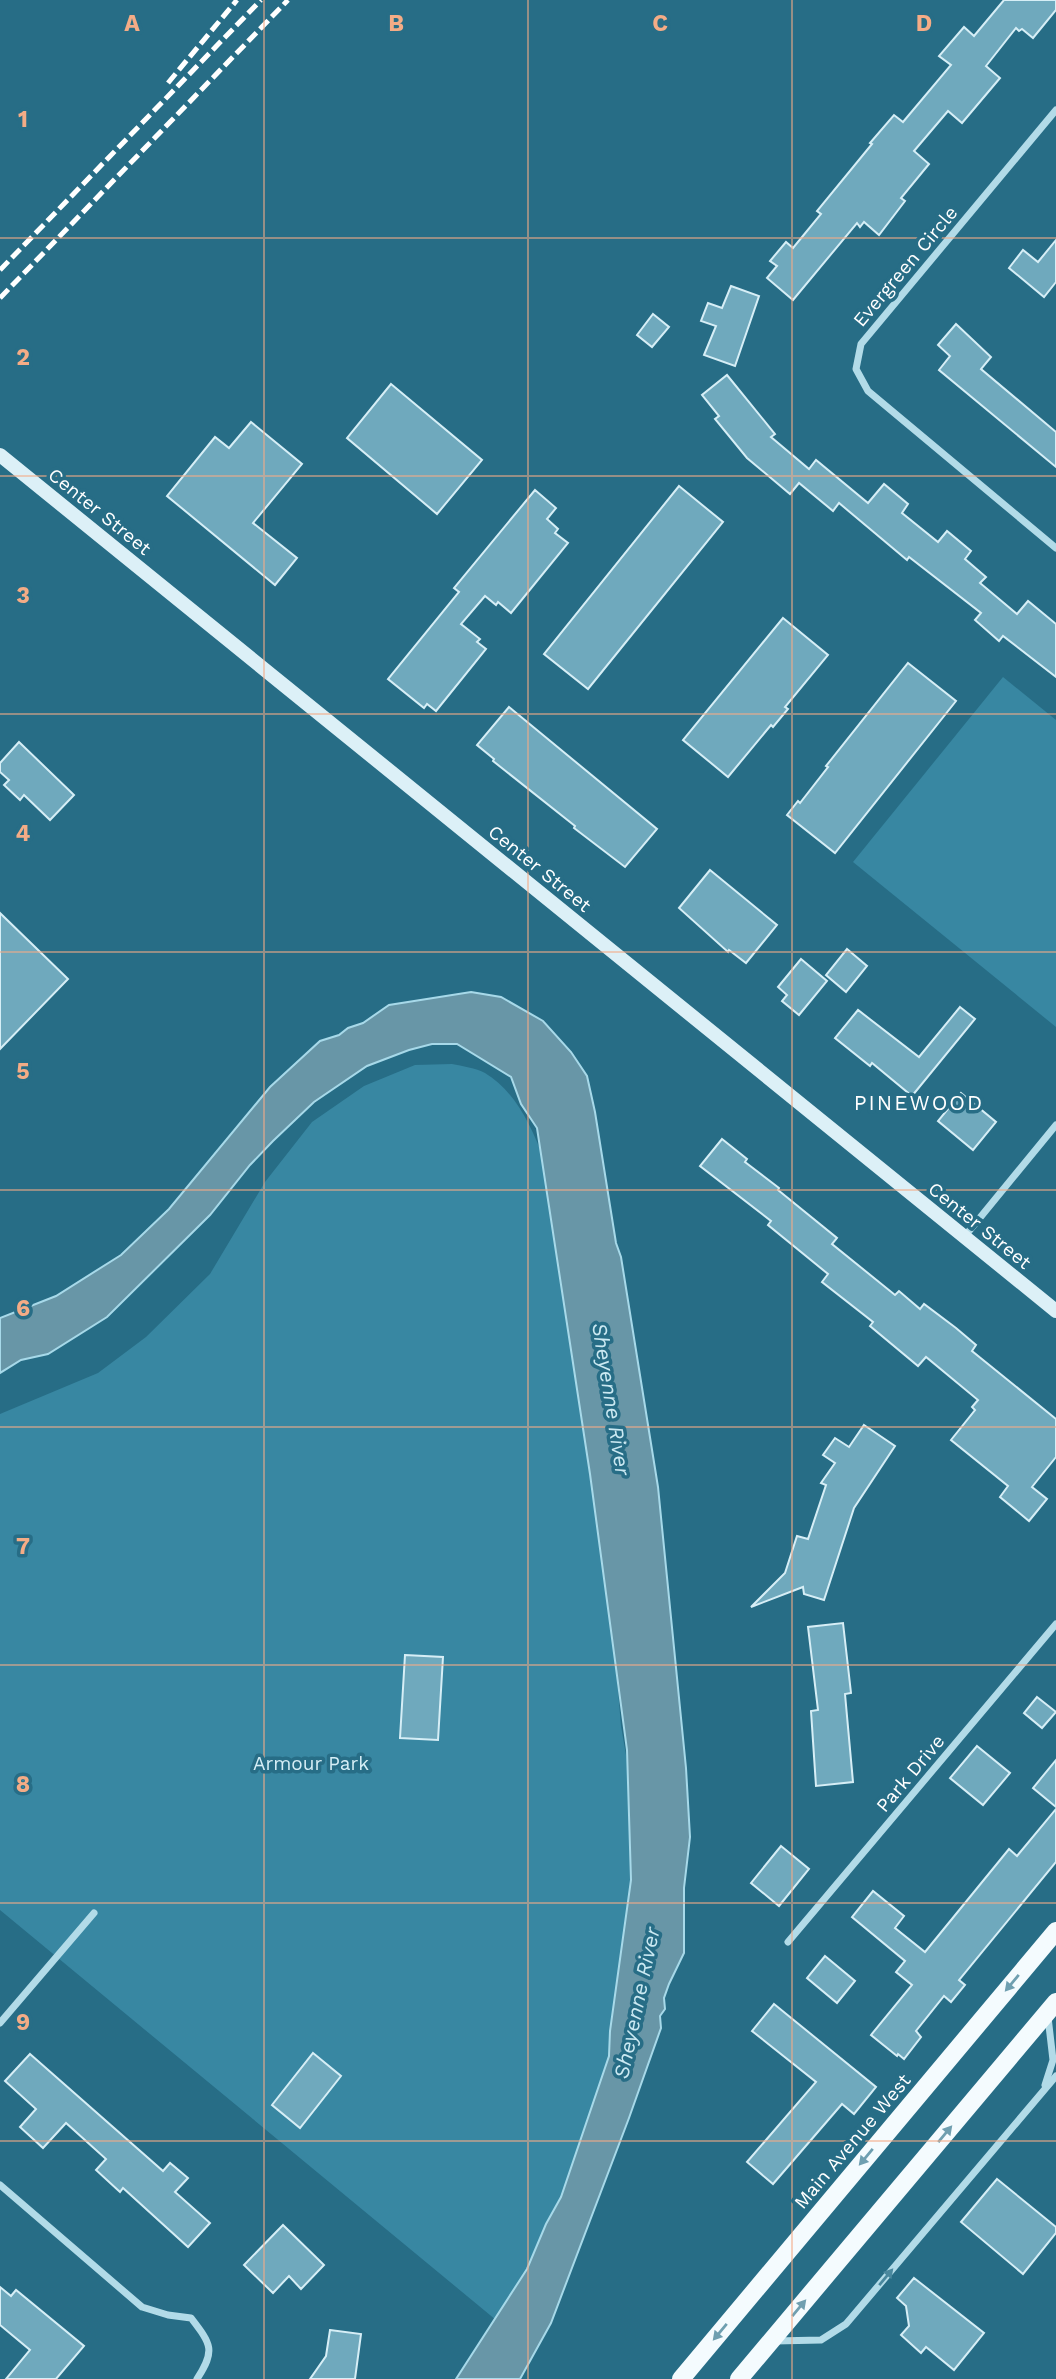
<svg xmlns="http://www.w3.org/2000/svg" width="1056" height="2379" font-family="'Work Sans',sans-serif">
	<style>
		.park { fill: #3887a2 }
		.water { fill: #6896a7; stroke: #a7d9e9; stroke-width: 2 }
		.building { fill: #6fa9bd; stroke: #d6eef6; stroke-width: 2 }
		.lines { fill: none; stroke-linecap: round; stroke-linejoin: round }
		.minor { stroke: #b2dbe8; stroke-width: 7 }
		.secondary { stroke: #dcf0f7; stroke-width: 14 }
		.primary { stroke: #f4fbfe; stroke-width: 18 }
		.rail { stroke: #fff; stroke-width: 5; stroke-dasharray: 12 5; stroke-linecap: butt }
		.oneway { fill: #6f9fb0 }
		.oneway2 { fill: #4a889e }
		.grid { fill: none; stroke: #f4ac86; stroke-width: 2; stroke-opacity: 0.55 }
		.labels { text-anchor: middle; stroke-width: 7; stroke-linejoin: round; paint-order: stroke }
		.street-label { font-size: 19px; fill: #fff; stroke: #276d86 }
		.park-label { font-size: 19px; fill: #d6eef6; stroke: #276d86 }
		.neighbourhood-label { font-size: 21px; letter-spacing: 2px; fill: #fff; stroke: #276d86 }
		.water-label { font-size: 21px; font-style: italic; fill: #cbe9f2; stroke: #276d86 }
		.grid-label { font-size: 23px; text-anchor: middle; font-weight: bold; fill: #f4ac86; stroke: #276d86; stroke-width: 7; stroke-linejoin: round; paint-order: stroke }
	</style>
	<rect width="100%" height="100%" fill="#276d86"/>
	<g class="park">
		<path d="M1003 677 1056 720V1027L853 862Z"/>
		<path d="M452 1064C462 1066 476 1068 485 1073 516 1092 531 1126 544 1159L599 1463 621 1726 637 1819 621 2061 542 2250 496 2320 0 1910V1414L98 1373 146 1337 210 1274 265 1182 312 1122 364 1086 415 1065Z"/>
	</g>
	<path class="water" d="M471 992 501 997 543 1021 571 1052 587 1076 595 1112 616 1243 621 1257 658 1487 686 1768 690 1837 684 1888V1953L669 1984 664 1998 665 2009 660 2016 661 2028 629 2118 551 2323 520 2379H456L527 2269 546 2224 561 2197 609 2056 610 2031 631 1880 627 1750 590 1474 537 1128 521 1104 511 1077 457 1044H432L409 1050 367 1066 314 1102 273 1141 250 1165 210 1215 107 1317 48 1354 21 1360 0 1373V1318L56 1296 121 1255 169 1209 270 1087 320 1041 339 1035 348 1028 363 1023 389 1005Z"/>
	<g class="building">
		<path d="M1004 0H1056V10L1033 38 1022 29 1019 31 1016 28 986 66 1000 78 962 123 948 111 914 151 929 164 901 198 905 201 879 235 864 222 860 227 857 223 793 300 767 278 777 266 770 261 786 242 793 248 821 214 817 211 872 144 870 143 894 115 903 122 951 65 939 56 964 27 974 36Z"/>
		<path d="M1056 240V282L1044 297 1009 268 1023 250 1038 262Z"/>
		<path d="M731 286 759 296 735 366 704 355 716 326 701 321 708 303 722 308Z"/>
		<path d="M653 314 669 327 652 347 637 335Z"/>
		<path d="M956 324 991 357 981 369 1056 432V467L939 370 950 356 938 345Z"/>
		<path d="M727 375 775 434 771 437 809 469 816 460 868 503 884 484 908 504 902 513 938 542 947 531 971 551 965 559 986 577 980 583 1017 614 1028 601 1056 624V677L1003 636 999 641 975 620 981 613 909 557 907 560 839 503 833 511 799 483 790 494 747 458 715 419 719 416 702 395Z"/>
		<path d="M391 384 482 460 437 514 347 438Z"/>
		<path d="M251 422 302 464 253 523 297 558 275 585 167 496 215 437 229 448Z"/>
		<path d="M679 486 723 522 588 689 544 654Z"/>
		<path d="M535 490 556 508 547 519 558 529 555 533 568 543 511 613 498 602 496 605 485 596 461 624 480 639 477 642 486 649 436 711 427 704 424 708 388 679 459 592 454 588Z"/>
		<path d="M783 618 828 655 785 707 788 709 773 727 771 725 728 777 683 740Z"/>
		<path d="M908 663 956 701 835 853 787 815 798 801 800 803 828 767 826 766Z"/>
		<path d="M509 707 657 829 625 867 574 828 575 826 493 761 494 759 477 745Z"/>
		<path d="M19 742 74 795 50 820 24 795 20 800 4 785 9 780 0 772V763Z"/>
		<path d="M710 870 777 925 746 963 729 950 728 952 679 908Z"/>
		<path d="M0 913 68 979 0 1049Z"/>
		<path d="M847 949 867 966 846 992 826 975Z"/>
		<path d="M801 959 827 981 799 1015 782 1001 787 995 778 987Z"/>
		<path d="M960 1007 975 1019 912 1096 872 1063 870 1066 835 1038 858 1010 919 1057Z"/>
		<path d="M961 1093 996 1122 973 1150 938 1121Z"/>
		<path d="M722 1139 747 1159 745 1162 779 1188 778 1190 837 1238 832 1244 895 1295 899 1291 920 1309 924 1304 956 1328 976 1345 972 1351 1056 1419V1457L1032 1487 1047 1499 1029 1521 1000 1497 1008 1486 951 1440 975 1410 972 1407 978 1400 926 1357 918 1366 870 1326 873 1322 822 1282 828 1274 768 1225 771 1221 700 1166Z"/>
		<path d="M864 1425 895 1446 854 1508 824 1600 804 1594 803 1587 751 1607 785 1573 797 1536 808 1539 826 1485 821 1483 835 1463 823 1455 835 1438 849 1447Z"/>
		<path d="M843 1623 851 1693 845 1694 853 1782 816 1786 811 1711 818 1710 808 1627Z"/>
		<path d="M405 1655 443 1657 438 1740 400 1738Z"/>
		<path d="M1037 1697 1056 1712 1042 1728 1024 1713Z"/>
		<path d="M977 1746 1010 1773 983 1805 950 1778Z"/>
		<path d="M1056 1760V1807L1033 1788Z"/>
		<path d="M1056 1809V1862L959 1980 965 1985 951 2002 944 1996 916 2031 921 2037 904 2059 898 2054 897 2056 871 2035 912 1985 896 1972 905 1961 852 1917 873 1891 904 1916 895 1928 925 1952 1009 1849 1017 1856Z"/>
		<path d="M781 1846 809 1869 779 1906 751 1883Z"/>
		<path d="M825 1956 855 1981 837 2003 807 1978Z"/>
		<path d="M774 2004 876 2087 854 2114 842 2104 773 2184 747 2162 816 2082 752 2031Z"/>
		<path d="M313 2053 341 2076 300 2128 272 2105Z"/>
		<path d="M30 2054 163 2171 170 2163 188 2178 175 2192 210 2223 188 2247 123 2188 120 2192 96 2170 106 2159 66 2123 43 2148 20 2127 36 2109 5 2081Z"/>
		<path d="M997 2179 1056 2227V2233L1023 2274 961 2222Z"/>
		<path d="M283 2225 324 2265 301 2289 289 2276 273 2293 244 2265Z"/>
		<path d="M914 2278 984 2333 954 2370 926 2347 921 2353 901 2335 909 2326 906 2306 897 2298Z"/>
		<path d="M0 2287 11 2296 16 2290 84 2346 56 2379H6L30 2350 0 2325Z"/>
		<path d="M330 2330 361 2334 355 2379H310L326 2356Z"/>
	</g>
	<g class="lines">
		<g class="minor">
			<path d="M1056 110 861 344 856 369 868 391 1056 548"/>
			<path d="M965 1236 1056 1125"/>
			<path d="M788 1942 1056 1624"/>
			<path d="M0 2023 94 1913"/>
			<path d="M1045 2085 1053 2060 1048 2017"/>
			<path d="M0 2185 142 2307 168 2315 191 2318C211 2344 216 2350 197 2379"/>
			<path d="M775 2341 821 2340 846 2324 1056 2076"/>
		</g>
		<path class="secondary" d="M0 455 1056 1311"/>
		<g class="primary">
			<path d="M681 2379 1056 1931"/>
			<path d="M739 2379 1056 2002"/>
		</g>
		<g class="rail">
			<path d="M168 83 237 0"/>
			<path d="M0 270 261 0"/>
			<path d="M0 298 288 0"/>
		</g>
	</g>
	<defs><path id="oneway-solid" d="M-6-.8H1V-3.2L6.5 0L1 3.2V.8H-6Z" transform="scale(1.75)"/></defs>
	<g class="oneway">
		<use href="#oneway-solid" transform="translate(1012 1983) rotate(130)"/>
		<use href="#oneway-solid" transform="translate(945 2134) rotate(-50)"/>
		<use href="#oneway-solid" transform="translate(866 2157) rotate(130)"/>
		<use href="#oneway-solid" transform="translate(799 2308) rotate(-50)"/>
		<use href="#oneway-solid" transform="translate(720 2332) rotate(130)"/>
	</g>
	<use class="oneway2" href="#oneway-solid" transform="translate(886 2277) rotate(-50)"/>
	<path class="grid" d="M264 0V2379M528 0V2379M792 0V2379M0 238H1056M0 476H1056M0 714H1056M0 952H1056M0 1190H1056M0 1427H1056M0 1665H1056M0 1903H1056M0 2141H1056"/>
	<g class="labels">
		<g class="street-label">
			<text transform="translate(905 266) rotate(-50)" y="7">Evergreen Circle</text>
			<text transform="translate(100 511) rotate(39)" y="7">Center Street</text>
			<text transform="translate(540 868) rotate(39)" y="7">Center Street</text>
			<text transform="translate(980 1225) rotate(39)" y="7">Center Street</text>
			<text transform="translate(910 1773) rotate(-50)" y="7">Park Drive</text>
			<text transform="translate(852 2141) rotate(-50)" y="7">Main Avenue West</text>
		</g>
		<g class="park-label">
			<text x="311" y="1770">Armour Park</text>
		</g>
		<g class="neighbourhood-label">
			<text x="919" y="1110">PINEWOOD</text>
		</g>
		<g class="water-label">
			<text transform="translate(611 1399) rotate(81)" y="7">Sheyenne River</text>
			<text transform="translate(637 2003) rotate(-78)" y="7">Sheyenne River</text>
		</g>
	</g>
	<g class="grid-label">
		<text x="132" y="31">A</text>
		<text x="396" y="31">B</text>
		<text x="660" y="31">C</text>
		<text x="924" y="31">D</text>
		<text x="23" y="127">1</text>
		<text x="23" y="365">2</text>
		<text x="23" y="603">3</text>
		<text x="23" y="841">4</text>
		<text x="23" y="1079">5</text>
		<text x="23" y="1316">6</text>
		<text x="23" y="1554">7</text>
		<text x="23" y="1792">8</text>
		<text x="23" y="2030">9</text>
	</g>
</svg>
